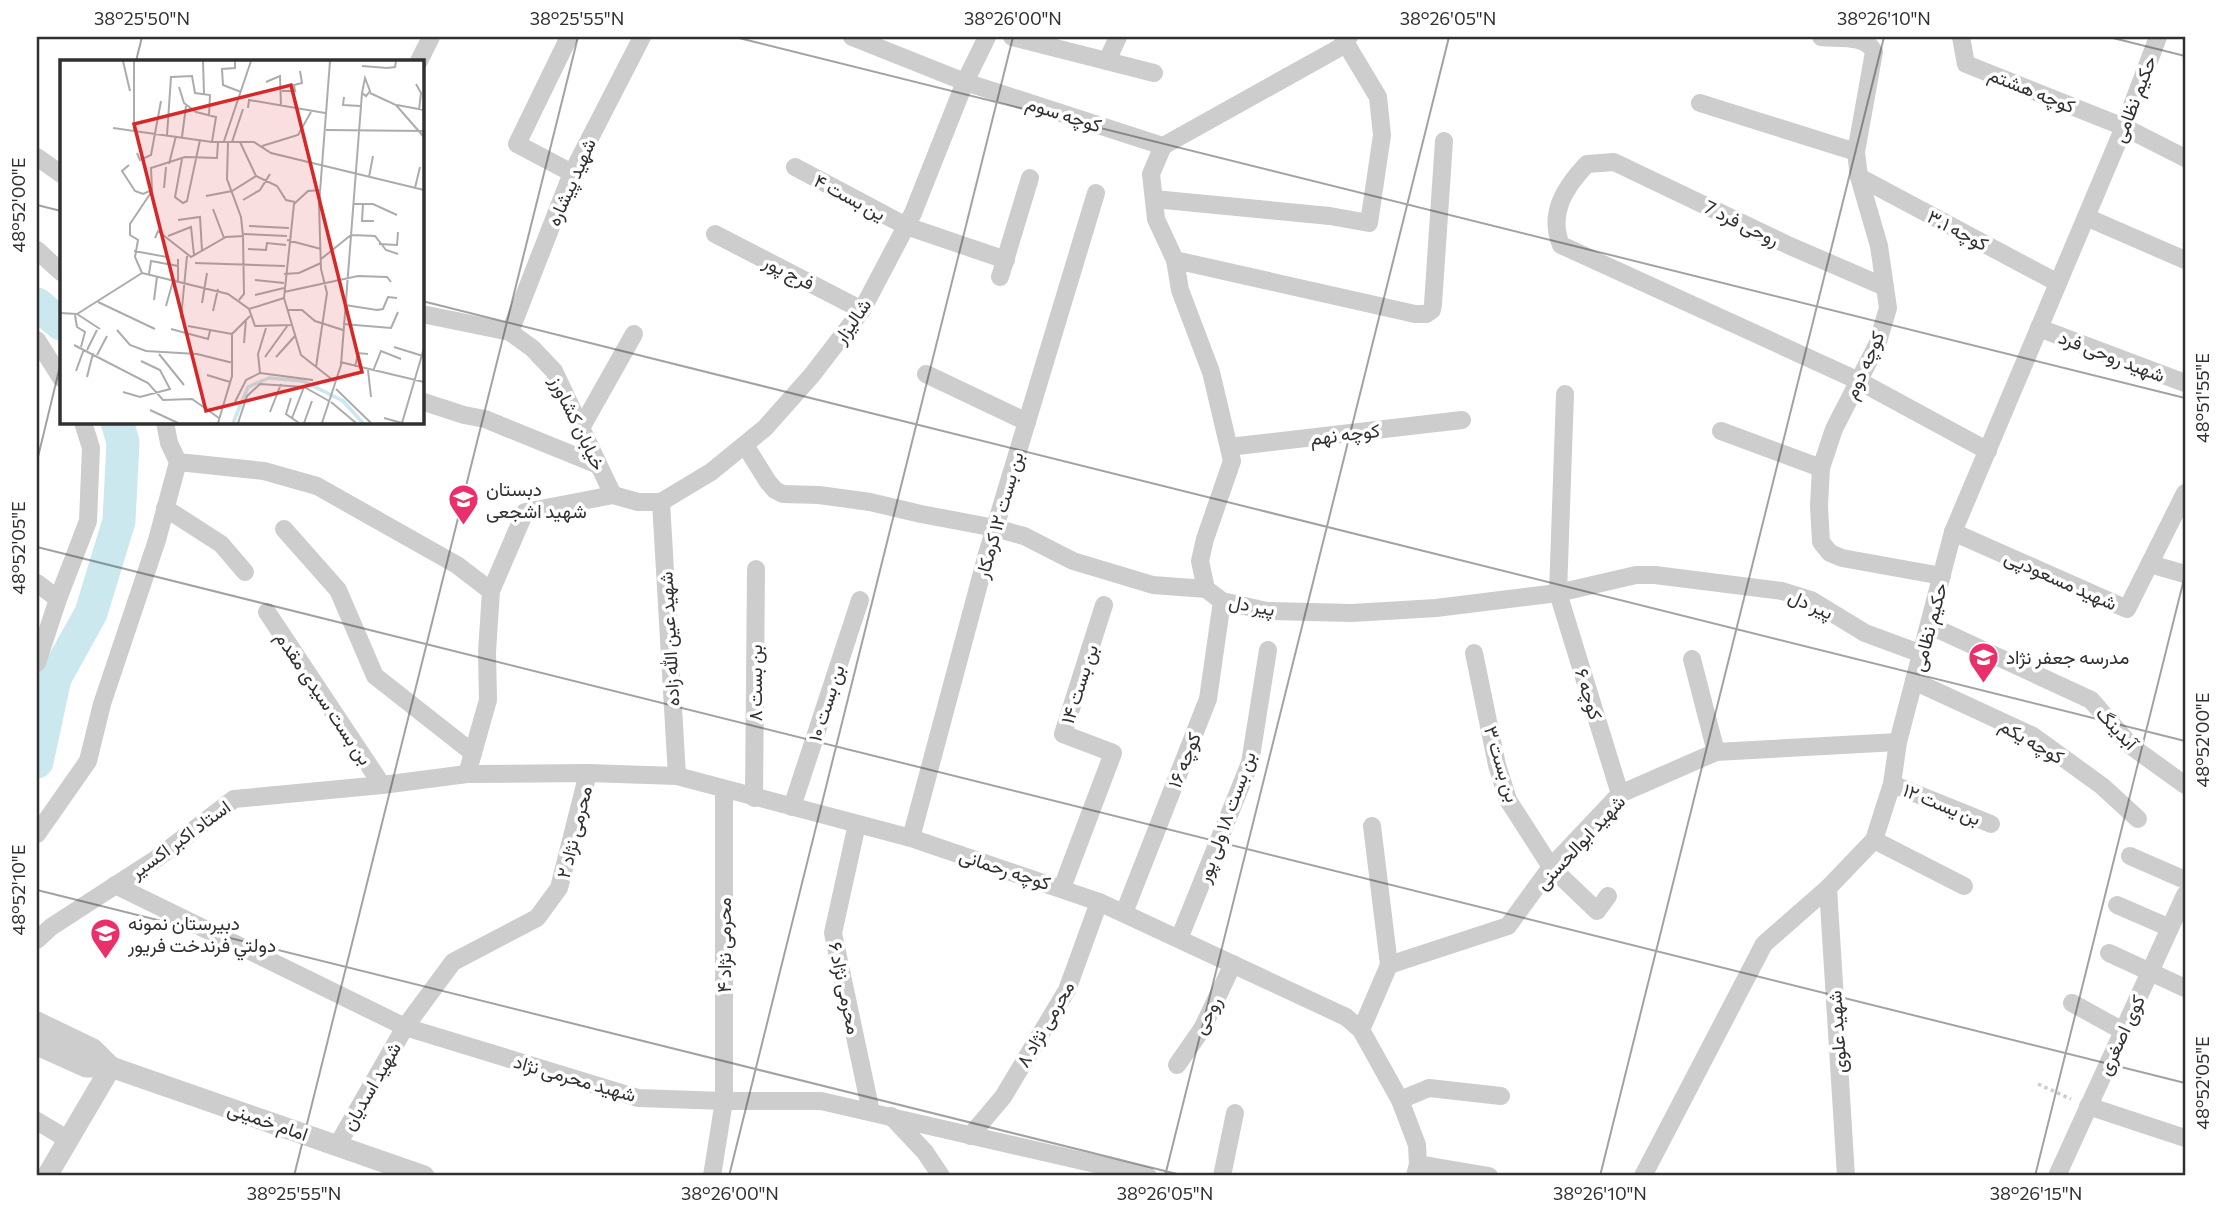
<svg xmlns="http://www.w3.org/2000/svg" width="2222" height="1213" font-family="Commissioner,Vazirmatn,sans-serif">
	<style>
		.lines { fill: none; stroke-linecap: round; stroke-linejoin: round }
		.river { stroke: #cae8ed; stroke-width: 33 }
		.path { stroke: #cdcdcd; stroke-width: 3.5; stroke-dasharray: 3.5 3.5; stroke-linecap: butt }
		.minor { stroke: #cdcdcd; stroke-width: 18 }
		.tertiary { stroke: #cdcdcd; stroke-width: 21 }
		.ticks { fill: none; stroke: #303030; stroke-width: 2; stroke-opacity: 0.45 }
		.labels { text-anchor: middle; stroke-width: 7; stroke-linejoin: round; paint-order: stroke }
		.street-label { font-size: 19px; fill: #303030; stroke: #fff }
		.poi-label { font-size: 19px; fill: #303030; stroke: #fff; text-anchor: start }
		.inset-river { fill: none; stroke: #cae8ed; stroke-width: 3.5 }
		.inset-road { fill: none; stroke: #acacac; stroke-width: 2 }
		.view { fill: #d62828; fill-opacity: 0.15; stroke: #d62828; stroke-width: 3.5 }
		.inset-edge { fill: none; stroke: #303030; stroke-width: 3.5 }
		.neatline { fill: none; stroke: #303030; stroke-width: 2.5 }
		.ticks-label { font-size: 18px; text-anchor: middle; fill: #303030 }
	</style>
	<rect width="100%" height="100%" fill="#fff"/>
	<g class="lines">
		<g class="river">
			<path d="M37 304 61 324"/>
			<path d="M37 762 55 678 91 613 119 521 123 442 117 422"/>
		</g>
		<path class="path" d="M2038 1084 2071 1099"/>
		<g class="minor">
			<path d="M569 37 517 144 572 173"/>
			<path d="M852 37 965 82 1163 146"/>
			<path d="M1012 37 1154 73"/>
			<path d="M1349 37 1339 48 1163 146 1151 174 1156 219 1175 260 1180 290 1211 372 1232 461 1205 539 1200 561 1206 589 1222 601 1267 611 1352 613 1436 608 1558 593 1636 575H1655L1782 591 1811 600 1865 633 1922 654"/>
			<path d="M1821 37C1838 39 1866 34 1874 52L1856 152 1859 177 1879 246 1888 308 1877 345 1834 429 1821 468 1819 506 1821 542 1830 553 1842 558 1942 576"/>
			<path d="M1961 37 1966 64 2124 127 2185 158"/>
			<path d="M419 61 431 37"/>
			<path d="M1107 61 1118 37"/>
			<path d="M1700 103 1856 152"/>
			<path d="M37 157 61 174"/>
			<path d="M795 167 906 226 1006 260"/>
			<path d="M1859 177 2058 283"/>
			<path d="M1154 199 1330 216 1369 223 1382 135 1378 97 1345 42"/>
			<path d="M2086 217 2185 260"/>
			<path d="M715 234 862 310"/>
			<path d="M37 250 61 272"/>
			<path d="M1175 260 1415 314H1426L1432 310 1433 304 1444 141"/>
			<path d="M1000 277 1030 178"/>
			<path d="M1885 287 1790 246 1614 162 1587 164C1565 187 1548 213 1561 245L1859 381 1988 451"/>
			<path d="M422 314 510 332 532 348 554 371 613 495"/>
			<path d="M2039 328 2185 383"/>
			<path d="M510 332 572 173 642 37"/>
			<path d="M37 340 61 378"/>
			<path d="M926 374 1027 422"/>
			<path d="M1565 394 1558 593 1620 794"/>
			<path d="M424 402 464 415 485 419 598 465"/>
			<path d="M165 422 169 443 178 462 264 471 317 486 457 565 491 591"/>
			<path d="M581 428 634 334"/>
			<path d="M1721 431 1821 468"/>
			<path d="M745 445 768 482 775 490 783 494 819 495 870 502 921 514 995 528 1024 536 1073 561 1153 585 1206 589"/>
			<path d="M1229 447 1462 420"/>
			<path d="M661 502 677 776"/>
			<path d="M165 508 221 544 245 572"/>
			<path d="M284 529 338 590 375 676 473 753"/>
			<path d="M1953 532 2127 609 2185 493"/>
			<path d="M2150 564 2185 574"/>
			<path d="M37 583 58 599"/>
			<path d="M267 612 382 785"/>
			<path d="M1931 626 2091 700 2131 746 2185 785"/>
			<path d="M1474 653 1497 765 1508 800 1551 867 1597 911 1608 896"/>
			<path d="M1692 659 1716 752"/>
			<path d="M37 663 58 599 88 521 91 448 83 422"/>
			<path d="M1914 681 2033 736 2102 786 2138 819"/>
			<path d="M467 774 488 700 487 652 491 591 525 512 613 495 638 502H661L711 472 765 428 812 375 862 310 913 213 965 82 987 37"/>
			<path d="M1892 784 1991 824"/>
			<path d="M754 798 756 569"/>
			<path d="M792 807 860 600"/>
			<path d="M857 824 833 933 871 1112"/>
			<path d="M1372 826 1389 965"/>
			<path d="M37 834 88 761 102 704 157 540 178 462"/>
			<path d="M911 838 987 554 1096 193"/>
			<path d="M1874 840 1964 886"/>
			<path d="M2130 856 2185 880"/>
			<path d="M115 885 405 1027 638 1098 724 1101H821L1148 1176"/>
			<path d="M1062 888 1113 753 1063 734 1104 605"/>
			<path d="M1828 888 1846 1176"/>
			<path d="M2117 905 2170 928"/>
			<path d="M1124 913 1208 699 1222 601"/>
			<path d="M1179 939 1250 763 1268 650"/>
			<path d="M37 940 51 927 156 859 234 799 382 785 467 774 588 773 677 776 911 838 1099 902 1346 1017 1361 1030 1400 1100 1417 1145 1418 1164 1415 1176"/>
			<path d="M2109 953 2185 988"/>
			<path d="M2072 1003 2123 1031"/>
			<path d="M1361 1030 1389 965 1508 926 1551 867 1620 794 1716 752 1898 742"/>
			<path d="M1177 1065 1202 1029 1233 964"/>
			<path d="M1400 1100 1429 1088 1501 1096"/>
			<path d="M2088 1106 2185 1138"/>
			<path d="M891 1116 925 1152 941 1176"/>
			<path d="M37 1121 67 1139"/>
			<path d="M970 1136 1003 1097 1067 990 1099 902"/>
			<path d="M337 1146 405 1027 453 962 537 918 559 888 588 773"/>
			<path d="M1418 1164 1489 1176"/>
			<path d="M712 1176 724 1101V790"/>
			<path d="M1222 1176 1235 1113"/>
			<path d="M1643 1176 1764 944 1828 888 1874 840 1892 784 1898 742 1953 532 2124 127 2158 37"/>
			<path d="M2057 1176 2185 895"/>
		</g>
		<g class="tertiary">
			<path d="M37 1022 93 1049 111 1067"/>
			<path d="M37 1045 86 1067H111L424 1176"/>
			<path d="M47 1176 111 1067"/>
		</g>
	</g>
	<path class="ticks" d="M735 37 2185 398M2109 37 2185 56M136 61 142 37M37 205 61 211M422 301 2185 741M37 461 61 362M37 547 2185 1083M37 890 1185 1176M294 1176 578 37M729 1176 1013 37M1165 1176 1449 37M1600 1176 1884 37M2035 1176 2185 575"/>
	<defs>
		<symbol id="school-pin" viewBox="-11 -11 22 30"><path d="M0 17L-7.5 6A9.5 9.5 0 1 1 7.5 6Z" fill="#ea306b" stroke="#fff"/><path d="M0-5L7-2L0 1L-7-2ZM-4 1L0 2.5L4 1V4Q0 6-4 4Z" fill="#fff"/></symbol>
	</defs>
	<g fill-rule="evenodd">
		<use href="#school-pin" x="446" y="482" width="35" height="47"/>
		<use href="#school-pin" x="1966" y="640" width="35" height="47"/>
		<use href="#school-pin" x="88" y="916" width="35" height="47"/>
	</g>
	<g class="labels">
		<g class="street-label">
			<text transform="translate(2032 90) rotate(22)" y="7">کوچه هشتم</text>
			<text transform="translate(2134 99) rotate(-69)" y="7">حکیم نظامی</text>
			<text transform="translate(1064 114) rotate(18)" y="7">کوچه سوم</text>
			<text transform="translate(571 182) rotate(-66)" y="7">شهید پیشاره</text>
			<text transform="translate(850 197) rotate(28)" y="7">ین بست ۴</text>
			<text transform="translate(1742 223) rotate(26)" y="7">روحی فرد 7</text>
			<text transform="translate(1958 230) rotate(28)" y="7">کوچه ۳.۱</text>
			<text transform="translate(789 272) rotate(27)" y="7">فرج پور</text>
			<text transform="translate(852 321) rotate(-55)" y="7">شالیزار</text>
			<text transform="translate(2112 356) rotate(21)" y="7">شهید روحی فرد</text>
			<text transform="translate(1864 365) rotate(-66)" y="7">کوچه دوم</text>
			<text transform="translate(578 423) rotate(64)" y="7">خیابان کشاورز</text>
			<text transform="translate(1345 434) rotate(-7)" y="7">کوچه نهم</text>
			<text transform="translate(999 515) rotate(-74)" y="7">بن بست ۱۲ کرمکار</text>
			<text transform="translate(2061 580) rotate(24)" y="7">شهید مسعودپی</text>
			<text transform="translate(1811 604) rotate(24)" y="7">پیر دل</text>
			<text transform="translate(1252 605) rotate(11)" y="7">پیر دل</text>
			<text transform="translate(1929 627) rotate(-75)" y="7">حکیم نظامی</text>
			<text transform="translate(669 639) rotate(-93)" y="7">شهید عین الله زاده</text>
			<text transform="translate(755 683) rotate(-90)" y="7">بن بست ۸</text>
			<text transform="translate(1079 684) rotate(-72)" y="7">بن بست ۱۴</text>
			<text transform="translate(1589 694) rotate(73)" y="7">کوچه ۶</text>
			<text transform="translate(324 698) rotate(56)" y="7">بن بست سیدی مقدم</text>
			<text transform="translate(826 703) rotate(-72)" y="7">بن بست ۱۰</text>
			<text transform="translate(2117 728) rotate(47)" y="7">آبدینگ</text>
			<text transform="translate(2032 741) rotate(30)" y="7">کوچه یکم</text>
			<text transform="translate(1184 760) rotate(-68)" y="7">کوچه ۱۶</text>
			<text transform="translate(1502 764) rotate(73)" y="7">بن بست ۳</text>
			<text transform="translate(1942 804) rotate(22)" y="7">بن یست ۱۲</text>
			<text transform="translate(1226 817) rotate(-70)" y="7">بن بست ۱۸ ولی پور</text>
			<text transform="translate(574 832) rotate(-76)" y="7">محرمی نژاد ۲</text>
			<text transform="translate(180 839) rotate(-36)" y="7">استاد اکبر اکسیر</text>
			<text transform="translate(1580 842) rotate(-47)" y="7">شهید ابوالحسنی</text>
			<text transform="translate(1005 869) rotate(18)" y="7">کوچه رحمانی</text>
			<text transform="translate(724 945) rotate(-90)" y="7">محرمی نژاد ۴</text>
			<text transform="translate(845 988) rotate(78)" y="7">محرمی نژاد ۶</text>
			<text transform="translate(1207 1015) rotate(-62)" y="7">روحی</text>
			<text transform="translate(1045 1024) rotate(-60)" y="7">محرمی نژاد ۸</text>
			<text transform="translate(1837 1032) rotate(-94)" y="7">شهید علوی</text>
			<text transform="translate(2121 1035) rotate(-65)" y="7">کوی اصغری</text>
			<text transform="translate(575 1078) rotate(16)" y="7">شهید محرمی نژاد</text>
			<text transform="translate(371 1086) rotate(-60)" y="7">شهید اسدیان</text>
			<text transform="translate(268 1121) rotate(19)" y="7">امام خمینی</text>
		</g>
		<g class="poi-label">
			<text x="486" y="496">دبستان<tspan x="486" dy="22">شهید اشجعی</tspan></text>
			<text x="2006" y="664">مدرسه جعفر نژاد</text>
			<text x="128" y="930">دبیرستان نمونه<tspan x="128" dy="22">دولتي فرندخت فريور</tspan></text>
		</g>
	</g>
	<g transform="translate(60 60)">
		<rect width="364" height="364" fill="#fff"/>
		<path class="inset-river" d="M173 363 188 327 209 318 243 321 283 341 303 363"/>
		<path class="inset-road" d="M63 1 70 31M74 1V70M143 1 144 34M175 1V8L162 9 163 25 181 32M302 6 327 8 335 7 336 1M305 18 310 31 306 36 302 33ZM206 22 220 16 221 46M356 24 361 33 359 50M119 27 124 43 136 52 156 57 152 82M222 31H235L234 25 242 23 240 11M310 33 336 45 364 77M284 37 283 45 301 46M337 45 364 50M188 48 189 40 265 53M53 68 152 82H194L211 93 364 130M266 70 364 71M107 75 111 17 132 16 135 33 150 35 149 55M122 77 126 46M164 81 191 1M172 82 183 49M180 82 196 116 217 126 226 140 235 142M202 86 238 75 251 52M77 93 80 100 91 95 101 41M122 99 115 137 123 143 127 141 140 80M109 104 116 76M69 105 62 111 75 131 83 134 92 130M309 117 313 96M104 128 106 107M355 128 360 107M261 130 248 131 234 144 224 238 241 295 274 321M146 136 172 131 196 116M183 140 200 130 210 114M294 144H313L337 155M303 144 302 161H314M153 149 164 178M118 160 140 157 142 191M189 166 229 168M184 174 227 176M108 176 131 167 134 195M95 178 98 171 131 197 166 177 183 176 181 157 167 119 168 82M227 180 261 189M319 184 337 185 338 172M188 189 206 190 207 183 226 185M74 191 107 197M261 199 291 175 315 176 326 190 338 194M135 203 225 206M82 213 75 197 78 180 70 175V164L92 131 91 108 125 97 157 98 158 82M82 213 168 234 189 249 195 266 231 265M89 214 91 201 118 206M224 214 239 213 261 203M195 220 224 223M118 222V199M224 232 298 216 327 217 331 222M195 235 224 228M94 240 97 217M179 240 184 234 183 176M38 242 95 269M142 243 147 213M285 245 317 250 323 249 328 237 337 238M106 246 113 221M189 249 224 238M227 250H242L255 261 283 270M153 251 158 229M0 253 17 254 82 213M17 254 40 269M15 255 17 267 25 272 21 287M121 258 127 196M283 264 331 268 338 252M128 266 172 274M111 269 148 279 150 271M57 270 70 285 86 291 137 294 173 303M184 283 186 259M14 285 88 323 103 340 132 339 159 358M334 287 363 296M27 290 37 270M99 294 124 325M37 295 47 276M205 297 228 265M216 297 235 276M280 302 364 322M256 307 267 233 261 209 259 145 270 1M295 307 298 293 308 294M308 310 311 337M16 311 24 289M313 311 321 291 341 299M200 313 253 320M147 315 170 322M27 317 33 293M276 329 311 363M63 332 80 337 110 329 100 310 81 301M231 338 226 354 239 363M175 342 186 320 200 313 198 294 206 268M271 342 296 363M90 350 118 363M210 352 221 324M232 358 244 327M324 358 342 363 364 288M158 363 172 316V274L190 256M178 363 187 336 200 324 244 327 269 341M244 363 252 341M262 363 281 305 302 33"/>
		<path class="view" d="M231 25 302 312 146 351 74 64Z"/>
		<rect width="364" height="364" class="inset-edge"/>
	</g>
	<rect width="2222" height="1213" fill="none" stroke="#ffffff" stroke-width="77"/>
	<rect x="38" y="38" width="2146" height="1136" class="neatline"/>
	<g class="ticks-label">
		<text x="142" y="25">38°25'50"N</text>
		<text x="577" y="25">38°25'55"N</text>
		<text x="1013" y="25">38°26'00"N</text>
		<text x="1448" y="25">38°26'05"N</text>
		<text x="1884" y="25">38°26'10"N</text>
		<text transform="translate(19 205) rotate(-90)" y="6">48°52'00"E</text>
		<text transform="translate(2203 398) rotate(-90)" y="6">48°51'55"E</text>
		<text transform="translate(19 548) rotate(-90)" y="6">48°52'05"E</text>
		<text transform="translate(2203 740) rotate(-90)" y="6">48°52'00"E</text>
		<text transform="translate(19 890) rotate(-90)" y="6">48°52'10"E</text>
		<text transform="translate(2203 1083) rotate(-90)" y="6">48°52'05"E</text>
		<text x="294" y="1200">38°25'55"N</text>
		<text x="730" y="1200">38°26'00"N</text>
		<text x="1165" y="1200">38°26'05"N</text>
		<text x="1600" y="1200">38°26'10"N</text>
		<text x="2036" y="1200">38°26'15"N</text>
	</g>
</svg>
